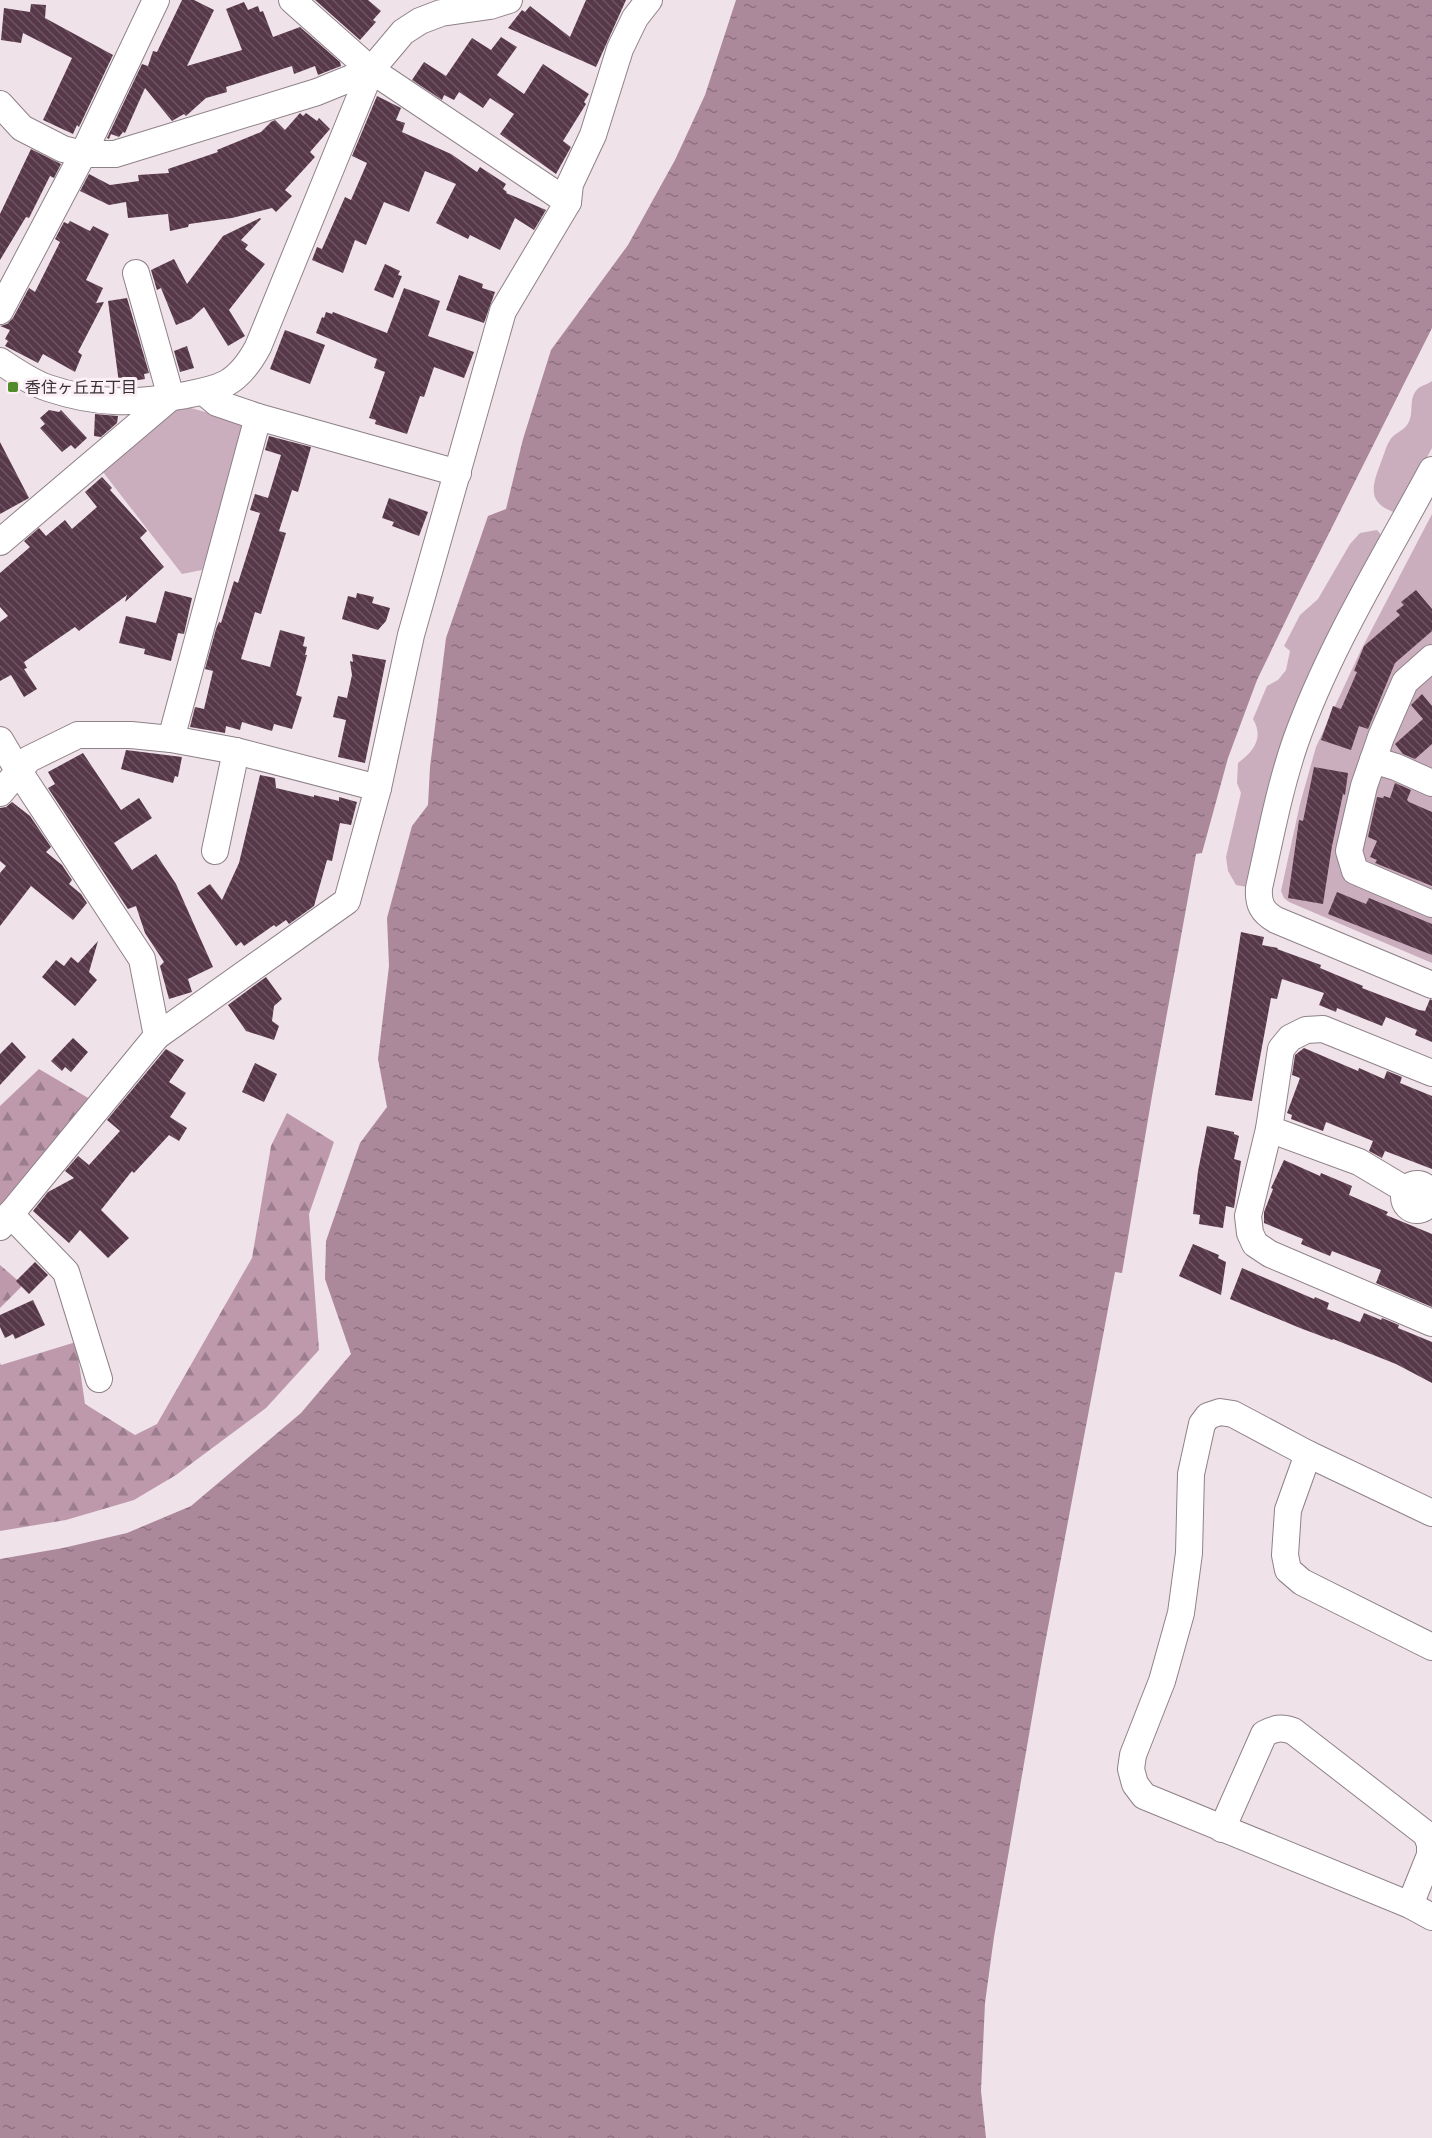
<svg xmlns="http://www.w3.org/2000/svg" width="1432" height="2138" font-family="Inter,'Noto Sans JP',sans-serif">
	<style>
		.green { fill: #cbaebd }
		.forest { fill: url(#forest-firs) }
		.water { fill: url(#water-ripples) }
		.building { fill: url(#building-back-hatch) }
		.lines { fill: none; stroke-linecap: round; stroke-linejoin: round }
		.minor-casing { stroke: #8e8188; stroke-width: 28 }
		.minor { stroke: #fff; stroke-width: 26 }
		.poi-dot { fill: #508c2b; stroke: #fdeff6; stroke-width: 2 }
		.labels { text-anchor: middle; stroke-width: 6; stroke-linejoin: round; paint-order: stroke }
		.poi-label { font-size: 16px; fill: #373234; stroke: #fdeff6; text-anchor: start }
	</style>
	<defs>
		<pattern id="forest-firs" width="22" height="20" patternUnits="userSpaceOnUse" patternTransform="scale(1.5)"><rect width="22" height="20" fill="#be99ac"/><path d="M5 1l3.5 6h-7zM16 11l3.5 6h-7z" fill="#9b7d8d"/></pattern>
		<pattern id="water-ripples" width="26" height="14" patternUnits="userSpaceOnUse" patternTransform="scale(1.5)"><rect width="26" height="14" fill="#ac889b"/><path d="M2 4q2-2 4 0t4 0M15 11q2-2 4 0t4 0" fill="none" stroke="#8d707f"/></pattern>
		<pattern id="building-back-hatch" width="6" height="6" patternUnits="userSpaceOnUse" patternTransform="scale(1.5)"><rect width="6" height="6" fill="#573849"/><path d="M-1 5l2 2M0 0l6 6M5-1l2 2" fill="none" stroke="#6d5461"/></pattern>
	</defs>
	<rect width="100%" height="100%" fill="#f0e2e9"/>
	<g class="green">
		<path d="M1432 381V448L1396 513C1366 503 1372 486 1381 462 1384 455 1386 446 1390 440 1393 434 1403 431 1407 425 1416 413 1406 397 1420 387 1423 385 1428 384 1432 381Z"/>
		<path d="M180 405 249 424 202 570 182 574 103 472Z"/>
		<path d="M1432 514V645L1407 666 1338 855 1340 870 1348 878 1432 915V963L1289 902 1284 898 1281 891 1300 804 1316 747 1361 650Z"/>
		<path d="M1377 530 1383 537 1247 887 1236 885 1228 871 1226 857 1241 793 1237 783 1238 763C1254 751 1264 738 1253 719L1267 686 1278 680 1286 670 1290 651 1284 646 1300 615 1318 599 1350 544 1360 533Z"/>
		<path d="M1425 676H1432V774L1399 759 1389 751V740L1414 686Z"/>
		<path d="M1384 771 1432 792V895L1360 863 1371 788Z"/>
	</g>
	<g class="forest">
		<path d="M39 1069 95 1102 0 1215V1106Z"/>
		<path d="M287 1113 334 1142 309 1214 319 1350 266 1408 176 1475 134 1500 66 1520 0 1531V1363L1 1365 76 1342 85 1404 135 1435 157 1424 252 1258 271 1146Z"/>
		<path d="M0 1265 23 1285 0 1308Z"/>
	</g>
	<path class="water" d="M736 0H1432V328L1301 589 1257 680 1228 758 1202 853 1196 854 1153 1090 1122 1273 1115 1272 1043 1654 994 1937 985 2003 981 2091 986 2138H0V1559L63 1548 127 1533 191 1506 301 1413 351 1354 325 1279 326 1241 360 1143 387 1107 378 1059 389 966 387 918 412 826 428 805 430 767 446 638 488 516 506 509 523 439 551 350 628 245 675 160 705 95Z"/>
	<g class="building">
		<path d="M182 0H194L214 10 187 66 242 50 226 9 244 2 248 10 258 6 260 12 263 11 273 37 300 27 340 62 341 66 318 75 315 66 294 74 292 66 226 87 227 92 206 98 186 116 184 114 172 121 145 88 125 133 123 132 119 137 111 134 109 139 107 138 142 64 148 66 153 51 157 52Z"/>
		<path d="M315 0H368L381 11 373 20 376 22 360 40Z"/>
		<path d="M586 0H626L596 67 508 28 522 10 525 12 530 6 570 37Z"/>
		<path d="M31 4 46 5 45 18 113 55 79 127 77 125 73 134 43 120 72 58 23 33 21 43 1 40 4 8 30 12Z"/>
		<path d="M501 37 517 47 497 75 524 94 543 64 589 94 584 102 586 104 563 141 571 147 556 174 500 134 514 114 490 98 483 108 459 92 454 100 444 95 442 100 412 80 424 62 446 76 472 38 491 50Z"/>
		<path d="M377 96 401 108 396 120 405 123 402 132 451 154 477 172 480 167 506 184 503 189 507 192 506 193 546 210 534 230 515 218 500 250 470 235 468 239 436 223 456 184 425 171 409 212 384 202 366 245 355 240 343 273 312 260 317 247 322 249 345 197 351 200 367 163 352 156Z"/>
		<path d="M300 113 303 116 306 113 317 121 319 118 330 129 310 152 315 157 285 190 292 196 276 212 272 208 232 218 189 224 188 227 170 231 168 214 128 218 126 202 109 205 80 191 89 174 110 185 139 181 138 175 169 173 168 169 218 152 217 150 261 132 271 122 275 120 285 130Z"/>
		<path d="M31 149 61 164 54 178 50 176 29 218 26 217 0 260V214Z"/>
		<path d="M260 218 261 219 241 240 248 245 245 249 265 264 229 310 245 336 228 346 204 307 191 319 176 325 161 288 157 290 156 287 151 270 174 259 187 284 223 236Z"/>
		<path d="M70 221 90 231 93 226 109 234 86 280 103 288 96 303 104 302 78 352 82 355 75 372 43 354 38 363 5 346 8 341 5 339 10 330 0 326 7 324 13 318 29 288 35 292 60 242 55 239 64 222 68 224Z"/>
		<path d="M385 264 400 271 398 275 402 276 393 298 374 290Z"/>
		<path d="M459 275 483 284 482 288 495 292 484 323 446 310Z"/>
		<path d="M404 288 440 301 428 336 474 352 464 378 434 367 424 397 420 396 407 434 375 424 376 420 369 418 385 372 374 368 377 359 316 333 322 317 324 318 326 312 332 314 333 312 387 333Z"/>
		<path d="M127 298 149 373 144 374 145 379 119 383 108 301Z"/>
		<path d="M285 330 325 345 310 384 270 369Z"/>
		<path d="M187 346 194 368 180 372 174 351Z"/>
		<path d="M49 410 59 412 61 410 87 438 75 449 71 445 62 452 40 428 45 424 40 418Z"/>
		<path d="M95 414 118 416 117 423 101 437 94 436Z"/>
		<path d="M269 436 311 447 298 492 292 490 279 531 286 533 261 614 255 612 241 659 270 667 280 630 305 637 303 646 307 647 305 655H307L296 695 302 697 292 729 274 724 272 731 242 722 240 730 226 726 225 733 190 727 195 707 204 709 213 671 205 669 216 629 219 622 221 623 234 581 238 583 260 513 250 510 255 494 268 498 281 455 265 450Z"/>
		<path d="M0 442 29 498 0 514Z"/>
		<path d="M102 477 112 488 110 490 147 531 140 538 164 567 125 602 127 595 79 631 75 627 24 662 27 668 24 669 37 689 24 697 11 675 0 681V622L8 616 0 607V573L30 547 24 541 39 528 46 536 65 520 72 529 97 507 85 492Z"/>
		<path d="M389 498 428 512 419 536 392 526 394 522 382 518Z"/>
		<path d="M1416 590 1432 609V631L1395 663 1368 729 1359 726 1351 750 1321 740 1333 706 1341 709 1357 672 1354 671 1364 646 1400 615 1396 611 1404 605 1401 602Z"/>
		<path d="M165 591 192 598 184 634 178 633 171 661 144 654 145 649 119 643 126 616 156 623Z"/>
		<path d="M357 593 374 597 372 603 390 608 386 621 378 630 342 619 348 596 356 598Z"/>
		<path d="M352 654 386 660 365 763 338 757 346 720 333 717 338 696 347 698 352 675 350 661 353 662Z"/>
		<path d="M1422 694 1432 706V744L1415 759 1403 754 1395 744 1423 719 1411 705Z"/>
		<path d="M126 750 182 757 178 777 175 776 173 783 121 769Z"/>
		<path d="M83 753 121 810 139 798 152 818 114 843 132 870 156 854 176 884 213 967 188 979 192 992 169 999 160 966 164 962 145 933 136 906 128 909 48 788 55 784 48 772Z"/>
		<path d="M1314 767 1348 773 1345 795 1343 794 1332 846 1323 904 1288 898 1299 820 1303 821Z"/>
		<path d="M260 775 275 778 276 788 314 797V795L339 801V797L357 802 351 825 340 823 332 861 327 860 314 906 289 924 286 920 276 927 274 925 244 946 241 942 236 946 197 893 210 884 222 900 239 863Z"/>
		<path d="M1395 783 1411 790 1407 800 1409 802 1432 812V886L1375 863 1377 860 1370 857 1377 841 1368 837 1377 797 1383 798 1384 796 1390 798Z"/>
		<path d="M12 802 30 816 51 847 46 852 62 865 72 880 69 884 81 894 87 903 73 920 31 886 0 926V873L6 866 0 861V808L6 807Z"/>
		<path d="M1337 892 1366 904 1369 898 1432 924V955L1328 914Z"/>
		<path d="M1241 932 1264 937 1262 945 1278 948 1277 949 1321 965 1320 968 1363 986 1362 988 1419 1010 1425 1011 1430 999 1432 1000V1042L1415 1035 1417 1030 1386 1017 1382 1026 1337 1008 1336 1012 1319 1005 1324 993 1282 979 1277 999 1271 998 1252 1101 1215 1095Z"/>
		<path d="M98 941 89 972 97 980 75 1006 42 977 56 960 64 966 71 957 78 963Z"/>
		<path d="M266 977 282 999 274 1006 272 1021 279 1026 274 1040 246 1031 228 1005Z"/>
		<path d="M73 1038 88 1052 71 1072 65 1067 62 1071 51 1061Z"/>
		<path d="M12 1042 26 1057 0 1085V1054Z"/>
		<path d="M1304 1048 1358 1071 1359 1068 1384 1079 1387 1071 1402 1077 1400 1083 1432 1096V1169L1385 1151 1382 1158 1369 1151 1373 1141 1326 1122 1323 1131 1291 1119 1292 1115 1287 1113 1300 1078 1292 1075 1295 1055Z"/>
		<path d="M166 1049 184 1060 169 1082 186 1093 170 1117 187 1128 179 1141 169 1135 134 1173 132 1171 101 1210 129 1238 108 1258 80 1230 69 1243 33 1211 48 1192 74 1178 65 1171 78 1156 89 1165 120 1131 107 1120Z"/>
		<path d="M255 1063 277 1074 264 1102 242 1092Z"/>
		<path d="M1207 1126 1234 1132V1134L1239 1136 1234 1159 1241 1161 1234 1208 1226 1206 1223 1228 1199 1224 1200 1215 1193 1214 1198 1171Z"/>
		<path d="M1284 1160 1320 1176 1321 1173 1352 1186 1349 1195 1388 1212 1386 1215 1432 1234V1307L1376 1283 1381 1270 1332 1251 1330 1256 1301 1244 1303 1239 1264 1223V1212L1273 1189 1271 1188Z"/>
		<path d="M1193 1244 1219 1255 1218 1258 1226 1262 1221 1295 1179 1276Z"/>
		<path d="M35 1262 48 1275 29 1294 16 1281Z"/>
		<path d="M1242 1268 1314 1299 1315 1297 1329 1303 1327 1309 1360 1322 1364 1313 1381 1320 1382 1318 1399 1325 1398 1328 1432 1342V1383L1396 1364 1333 1339 1332 1340 1300 1328 1230 1299Z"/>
		<path d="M33 1300 45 1325 15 1339 13 1334 5 1338 0 1327V1315Z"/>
	</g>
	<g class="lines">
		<defs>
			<g id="minor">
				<path d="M0 104 22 128 63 149 83 154H115L317 92 371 70"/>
				<path d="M568 202 570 184 593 135 620 49 635 18 649 0"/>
				<path d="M0 311 83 154 156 0"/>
				<path d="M0 361C15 371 32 383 48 388 96 404 132 404 180 396 195 393 211 391 225 384 240 376 250 362 258 347L371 70 403 32 420 21 441 13 490 6 509 0"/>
				<path d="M204 392 217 403 258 417 458 473"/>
				<path d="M1432 470C1384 559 1329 647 1295 743 1279 790 1270 839 1259 888 1258 904 1262 912 1276 920L1432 985"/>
				<path d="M0 542 171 397 136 273"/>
				<path d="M1432 658 1405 682 1381 737 1364 786 1349 851 1355 871 1432 904"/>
				<path d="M171 739 258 417"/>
				<path d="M0 740 18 770 142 959 157 1036"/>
				<path d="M1373 760 1396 767 1432 783"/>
				<path d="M0 793 29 759 78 735H131L171 739 236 751 378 788"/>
				<path d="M215 851 236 751"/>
				<path d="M1432 1073 1323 1029 1306 1030 1290 1038 1281 1049 1269 1129 1248 1216 1250 1233 1255 1244 1270 1254 1432 1323"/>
				<path d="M1269 1129 1359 1162 1406 1190"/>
				<circle cx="1417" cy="1197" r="13"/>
				<path d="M10 1214 66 1272 99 1379"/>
				<path d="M0 1227 157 1036 347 901 378 788 411 635 503 311 568 202 371 70 292 0"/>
				<path d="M1308 1454 1288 1510 1285 1555 1288 1570 1302 1582 1432 1647"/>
				<path d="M1432 1513 1308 1454 1233 1414 1220 1412 1208 1416 1202 1424 1191 1474 1189 1553 1181 1613 1162 1681 1133 1755 1131 1769 1135 1784 1144 1796 1410 1905 1432 1917"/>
				<path d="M1222 1829 1264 1734C1275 1728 1281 1727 1293 1731L1426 1834 1430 1844V1855L1410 1905"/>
			</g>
		</defs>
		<use href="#minor" class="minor-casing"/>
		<use href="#minor" class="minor"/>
	</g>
	<rect class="poi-dot" x="7" y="381" width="12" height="12" rx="3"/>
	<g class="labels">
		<g class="poi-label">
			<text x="25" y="393">香住ヶ丘五丁目</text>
		</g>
	</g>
</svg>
